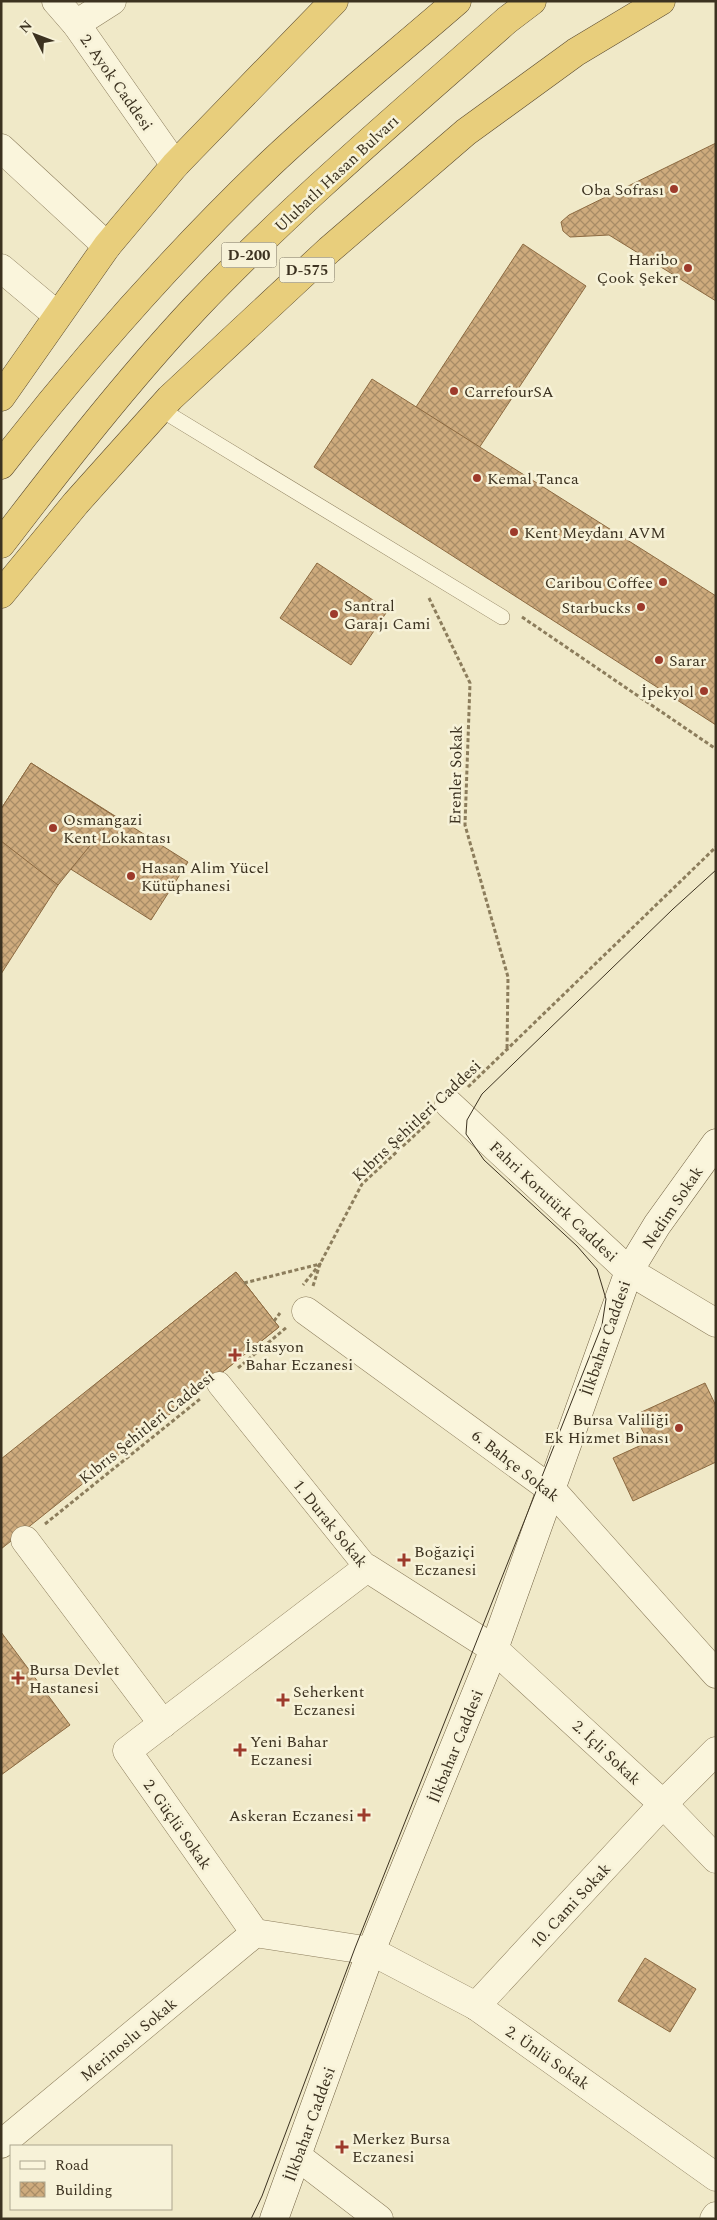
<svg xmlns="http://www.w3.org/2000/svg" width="717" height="2220" font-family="Spectral,serif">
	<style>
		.building { fill: url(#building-cross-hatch); stroke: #8c6a41 }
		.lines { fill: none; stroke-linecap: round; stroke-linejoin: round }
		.service-casing { stroke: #8c7d5c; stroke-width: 16 }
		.pedestrian-casing { stroke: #8c7d5c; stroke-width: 25 }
		.minor-casing { stroke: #8c7d5c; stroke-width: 29 }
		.tertiary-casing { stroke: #8c7d5c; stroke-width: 29 }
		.secondary-casing { stroke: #6e5e3f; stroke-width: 29 }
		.trunk-casing { stroke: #5a4a30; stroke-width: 29 }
		.path { stroke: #8c7d5c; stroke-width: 3; stroke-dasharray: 4 2.5; stroke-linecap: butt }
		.service { stroke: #faf5dc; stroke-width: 15 }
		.pedestrian { stroke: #faf5dc; stroke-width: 24 }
		.minor { stroke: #faf5dc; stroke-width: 28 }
		.tertiary { stroke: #faf5dc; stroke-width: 28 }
		.secondary { stroke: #faf5dc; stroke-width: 28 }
		.trunk { stroke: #e8ce7c; stroke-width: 28 }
		.tram { stroke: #3c3220; stroke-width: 1 }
		.poi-dot { fill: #9d3a2b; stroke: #f7f2d8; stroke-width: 2 }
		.labels { text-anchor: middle; stroke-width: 5; stroke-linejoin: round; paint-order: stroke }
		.shield { fill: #f7f2d8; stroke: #746c57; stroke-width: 1 }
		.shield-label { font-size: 15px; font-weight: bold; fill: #3c3220 }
		.street-label { font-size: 16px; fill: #3c3220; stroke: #f7f2d8 }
		.poi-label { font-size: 16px; fill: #3c3220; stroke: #f7f2d8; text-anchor: start }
	</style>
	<defs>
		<pattern id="building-cross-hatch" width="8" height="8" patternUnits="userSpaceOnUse" patternTransform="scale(1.25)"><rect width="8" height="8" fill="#ceab7d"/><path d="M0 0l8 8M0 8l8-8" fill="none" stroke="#a88c66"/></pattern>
	</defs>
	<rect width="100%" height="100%" fill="#f0e9c8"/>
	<g class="building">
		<path d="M716 143V301L609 235 570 237 563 231 561 222 569 215Z"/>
		<path d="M523 244 586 286 479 448 416 407Z"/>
		<path d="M372 379 716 596V725L314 467Z"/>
		<path d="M317 563 388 610 351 665 280 618Z"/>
		<path d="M31 763 188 862 151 920 69 868 1 974V809Z"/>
		<path d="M31 763 114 816 58 885 1 841V809Z"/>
		<path d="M236 1272 279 1327 140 1438 97 1383Z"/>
		<path d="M236 1272 279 1327 1 1549V1459Z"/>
		<path d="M705 1383 716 1406V1462L633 1501 613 1458 648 1442 635 1415Z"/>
		<path d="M1 1632 70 1725 1 1775Z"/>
		<path d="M645 1958 696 1989 670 2032 618 2001Z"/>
	</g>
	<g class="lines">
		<defs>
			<path id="service" d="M160 409 502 617"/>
			<path id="pedestrian" d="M219 1384 367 1568"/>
			<g id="minor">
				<path d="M56 1 76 24 175 165"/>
				<path d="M76 24 112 1"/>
				<path d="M1 148 107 246"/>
				<path d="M1 268 57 315"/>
				<path d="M306 1311 552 1490 716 1674"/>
				<path d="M25 1540 163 1724"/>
				<path d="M255 1933 127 1751 367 1568 494 1649 663 1804 716 1859"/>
				<path d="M255 1933 371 1951 476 2006 716 2177"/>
				<path d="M476 2006 663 1804 716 1751"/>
				<path d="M1 2144 255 1933"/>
				<path d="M297 2156 379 2219"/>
				<path d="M714 2219 716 2216"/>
			</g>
			<path id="tertiary" d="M449 1104 629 1271 716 1323"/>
			<path id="secondary" d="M274 2219 371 1951 494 1649 629 1271 657 1225 716 1143"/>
			<g id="trunk">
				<path d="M1 397 107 246 175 165 334 1"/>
				<path d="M1 465C84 358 174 256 271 163 331 106 395 55 457 1"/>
				<path d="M1 544C63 463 126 382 196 307 293 205 401 114 507 20L532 1"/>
				<path d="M1 594 76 503 170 398 329 250 466 132 576 52 661 1"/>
			</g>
		</defs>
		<use href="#service" class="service-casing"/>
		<use href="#pedestrian" class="pedestrian-casing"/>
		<use href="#minor" class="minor-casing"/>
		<use href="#tertiary" class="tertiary-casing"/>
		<use href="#secondary" class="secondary-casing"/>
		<use href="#trunk" class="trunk-casing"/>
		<g class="path">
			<path d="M429 598 470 683 465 825 508 977 507 1051"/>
			<path d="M522 617 716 749"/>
			<path d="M468 1087 716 847"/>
			<path d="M244 1283 320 1264 303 1285"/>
			<path d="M313 1286 320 1264 362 1184 430 1121"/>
			<path d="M274 1321 280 1313"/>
			<path d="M238 1368 287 1327"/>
			<path d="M45 1524 200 1399"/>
		</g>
		<use href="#service" class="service"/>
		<use href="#pedestrian" class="pedestrian"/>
		<use href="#minor" class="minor"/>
		<use href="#tertiary" class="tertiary"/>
		<use href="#secondary" class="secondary"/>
		<use href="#trunk" class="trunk"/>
		<path class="tram" d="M251 2219 262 2196 355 1948 602 1325 606 1299 597 1269 577 1246 484 1160 466 1134 467 1120 482 1094 673 909 716 870"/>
	</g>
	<g class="poi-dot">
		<circle cx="674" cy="189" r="5"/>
		<circle cx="688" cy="268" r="5"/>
		<circle cx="454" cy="391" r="5"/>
		<circle cx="477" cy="478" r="5"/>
		<circle cx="514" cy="532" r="5"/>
		<circle cx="663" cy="582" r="5"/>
		<circle cx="641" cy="607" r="5"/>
		<circle cx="334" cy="614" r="5"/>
		<circle cx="659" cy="660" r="5"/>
		<circle cx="704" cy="691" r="5"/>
		<circle cx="53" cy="828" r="5"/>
		<circle cx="131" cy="876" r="5"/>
		<path d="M232.5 1347.5h5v5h5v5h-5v5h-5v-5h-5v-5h5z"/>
		<circle cx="679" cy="1428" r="5"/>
		<path d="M401.5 1552.5h5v5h5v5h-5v5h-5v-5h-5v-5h5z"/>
		<path d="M15.5 1670.5h5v5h5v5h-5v5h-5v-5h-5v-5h5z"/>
		<path d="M280.5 1692.5h5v5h5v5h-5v5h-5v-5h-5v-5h5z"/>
		<path d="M237.5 1742.5h5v5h5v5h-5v5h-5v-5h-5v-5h5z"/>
		<path d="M361.5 1807.5h5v5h5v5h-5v5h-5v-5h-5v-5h5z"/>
		<path d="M339.5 2139.5h5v5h5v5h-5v5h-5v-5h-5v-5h5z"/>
	</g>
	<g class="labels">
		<g class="shield">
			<rect x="221.5" y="242.5" width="55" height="25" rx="4"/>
			<rect x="279.5" y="257.5" width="55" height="25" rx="4"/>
		</g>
		<g class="shield-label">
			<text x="249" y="260">D-200</text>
			<text x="307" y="275">D-575</text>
		</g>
		<g class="street-label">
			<text transform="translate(117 82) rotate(55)" y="6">2. Ayok Caddesi</text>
			<text transform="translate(336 173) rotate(-43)" y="6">Ulubatlı Hasan Bulvarı</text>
			<text transform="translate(455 775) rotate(-89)" y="6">Erenler Sokak</text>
			<text transform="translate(416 1120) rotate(-43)" y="6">Kıbrıs Şehitleri Caddesi</text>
			<text transform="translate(554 1201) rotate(43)" y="6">Fahri Korutürk Caddesi</text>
			<text transform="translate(672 1207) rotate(-56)" y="6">Nedim Sokak</text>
			<text transform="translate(605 1338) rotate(-71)" y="6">İlkbahar Caddesi</text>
			<text transform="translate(146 1427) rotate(-39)" y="6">Kıbrıs Şehitleri Caddesi</text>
			<text transform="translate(516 1465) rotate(38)" y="6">6. Bahçe Sokak</text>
			<text transform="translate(331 1523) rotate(51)" y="6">1. Durak Sokak</text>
			<text transform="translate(455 1746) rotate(-68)" y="6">İlkbahar Caddesi</text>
			<text transform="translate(607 1752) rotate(43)" y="6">2. İçli Sokak</text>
			<text transform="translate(178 1824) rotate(55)" y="6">2. Güçlü Sokak</text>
			<text transform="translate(570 1905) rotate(-47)" y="6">10. Cami Sokak</text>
			<text transform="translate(128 2039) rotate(-40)" y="6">Merinoslu Sokak</text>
			<text transform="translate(548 2057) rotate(35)" y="6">2. Ünlü Sokak</text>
			<text transform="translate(309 2124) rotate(-70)" y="6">İlkbahar Caddesi</text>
		</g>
		<g class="poi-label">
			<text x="664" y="195" text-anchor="end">Oba Sofrası</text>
			<text x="678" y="265" text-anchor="end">Haribo<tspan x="678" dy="18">Çook Şeker</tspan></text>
			<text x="464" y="397">CarrefourSA</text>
			<text x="487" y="484">Kemal Tanca</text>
			<text x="524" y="538">Kent Meydanı AVM</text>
			<text x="653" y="588" text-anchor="end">Caribou Coffee</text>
			<text x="344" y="611">Santral<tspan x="344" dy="18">Garajı Cami</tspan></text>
			<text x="631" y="613" text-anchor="end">Starbucks</text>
			<text x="669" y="666">Sarar</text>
			<text x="694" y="697" text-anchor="end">İpekyol</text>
			<text x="63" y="825">Osmangazi<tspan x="63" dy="18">Kent Lokantası</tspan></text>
			<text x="141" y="873">Hasan Alim Yücel<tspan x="141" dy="18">Kütüphanesi</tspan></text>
			<text x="245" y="1352">İstasyon<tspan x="245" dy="18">Bahar Eczanesi</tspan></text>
			<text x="669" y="1425" text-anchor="end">Bursa Valiliği<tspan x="669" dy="18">Ek Hizmet Binası</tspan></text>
			<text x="414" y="1557">Boğaziçi<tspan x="414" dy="18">Eczanesi</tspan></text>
			<text x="29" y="1675">Bursa Devlet<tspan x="29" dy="18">Hastanesi</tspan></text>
			<text x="293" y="1697">Seherkent<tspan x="293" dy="18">Eczanesi</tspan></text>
			<text x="250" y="1747">Yeni Bahar<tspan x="250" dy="18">Eczanesi</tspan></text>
			<text x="354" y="1821" text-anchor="end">Askeran Eczanesi</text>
			<text x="352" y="2144">Merkez Bursa<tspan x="352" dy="18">Eczanesi</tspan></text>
		</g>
	</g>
	<rect width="717" height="2220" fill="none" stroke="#3c3220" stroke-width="5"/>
	<rect x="10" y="2145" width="162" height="65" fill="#f7f2d8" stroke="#aca58e"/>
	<rect x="20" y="2161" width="25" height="8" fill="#faf5dc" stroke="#aca58e"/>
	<text x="55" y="2170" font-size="15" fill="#3c3220">Road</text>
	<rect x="20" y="2182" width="25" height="15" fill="url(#building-cross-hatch)" stroke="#aca58e"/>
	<text x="55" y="2195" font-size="15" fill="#3c3220">Building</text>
	<g transform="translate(35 35) rotate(312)" stroke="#f7f2d8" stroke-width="4" paint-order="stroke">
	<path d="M0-4L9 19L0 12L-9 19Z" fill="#3c3220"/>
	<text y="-8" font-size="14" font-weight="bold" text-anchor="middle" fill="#3c3220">N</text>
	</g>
</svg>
